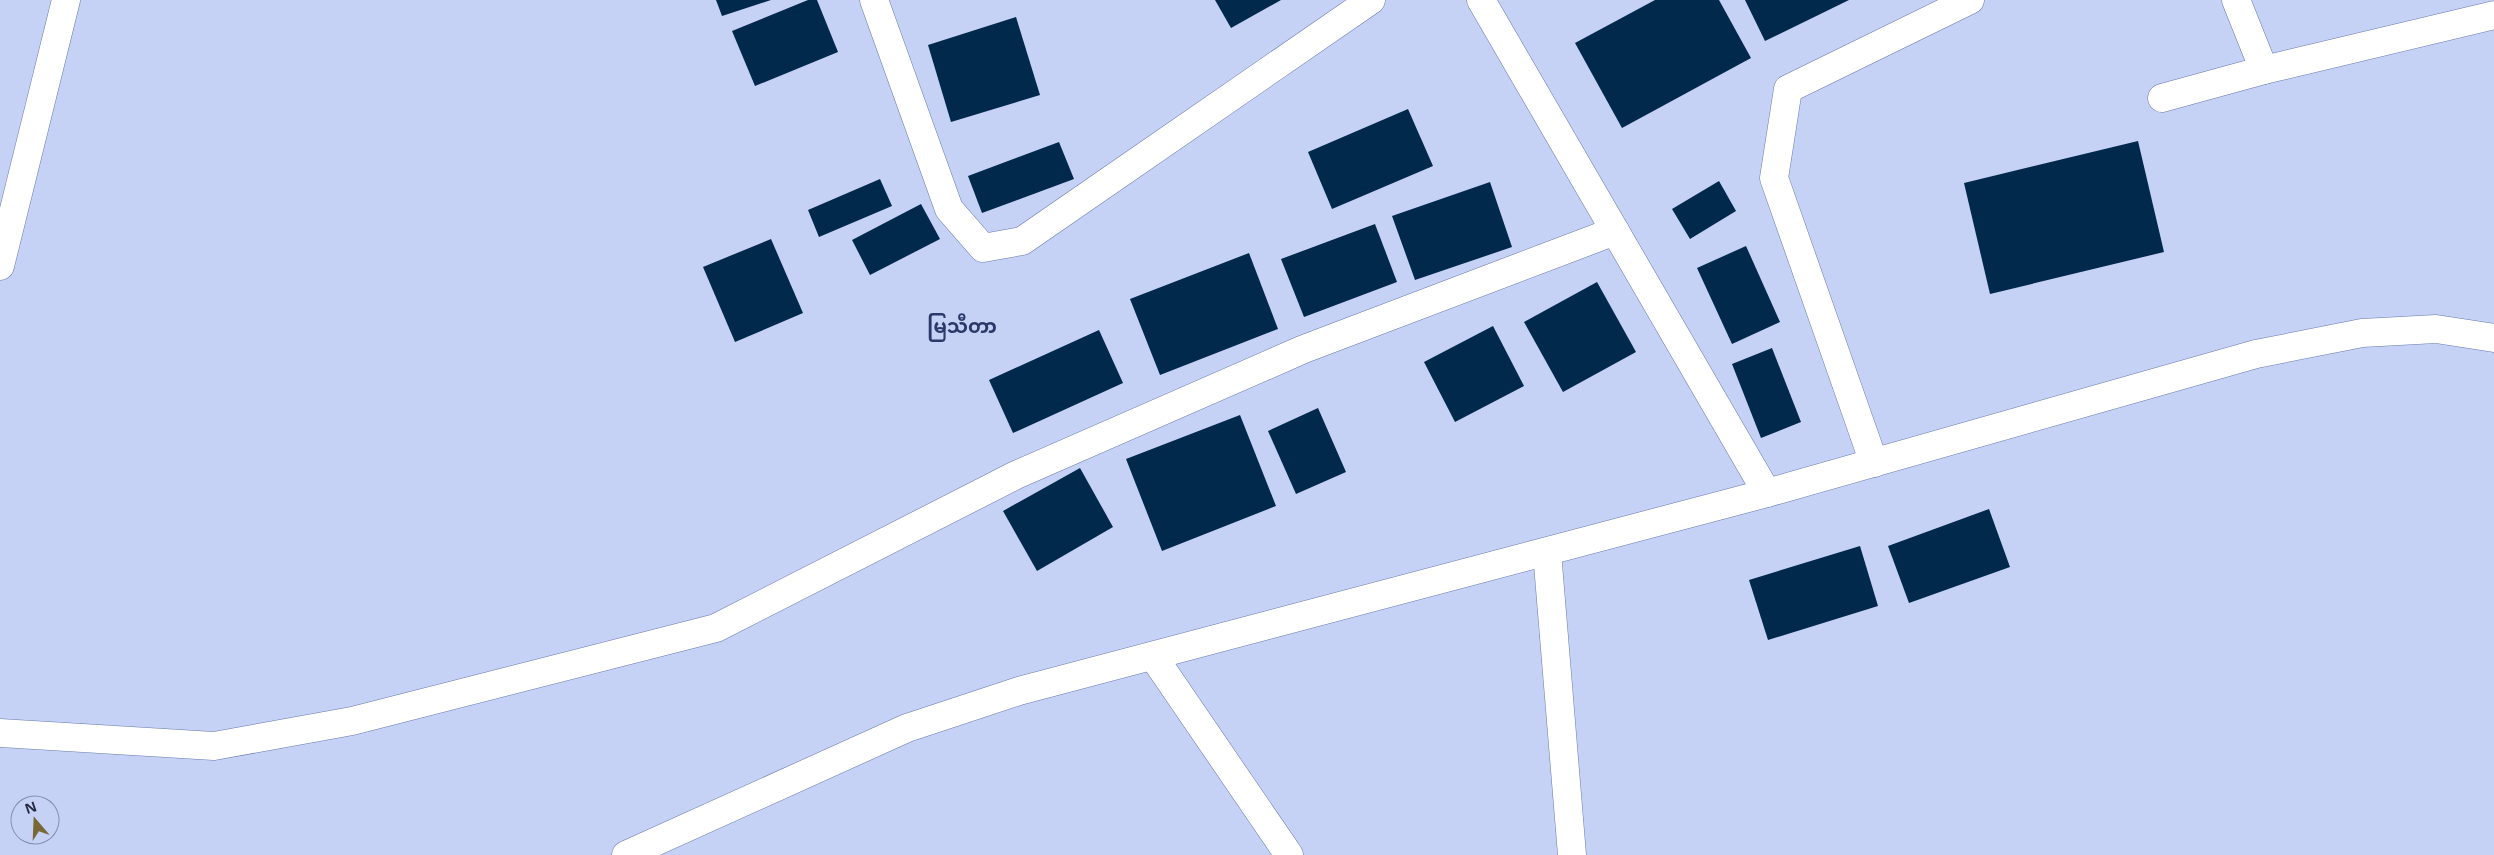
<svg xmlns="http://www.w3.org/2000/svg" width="2494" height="855" font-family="Georgia,'Noto Sans Myanmar',serif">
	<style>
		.building { fill: #01294b }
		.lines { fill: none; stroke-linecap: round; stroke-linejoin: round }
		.minor-casing { stroke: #6879af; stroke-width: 29 }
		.minor { stroke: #fff; stroke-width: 28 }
		.labels { text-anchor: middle; stroke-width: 5; stroke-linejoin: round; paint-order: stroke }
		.quarter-label { font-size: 19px; font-weight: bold; fill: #2b3969; stroke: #c5d1f5 }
	</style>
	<rect width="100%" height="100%" fill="#c5d1f5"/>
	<g class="building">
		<path d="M716 0H771L722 16Z"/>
		<path d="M808 0H817L838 52 755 86 732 31Z"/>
		<path d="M1215 0H1281L1231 28Z"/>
		<path d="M1655 0H1719L1751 58 1622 128 1575 43Z"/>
		<path d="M1745 0H1849L1765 41Z"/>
		<path d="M1016 17 1040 95 951 122 928 45Z"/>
		<path d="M1408 109 1433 166 1332 209 1308 152Z"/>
		<path d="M2138 141 2164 252 1990 294 1964 183Z"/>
		<path d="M1059 142 1074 179 982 213 968 176Z"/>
		<path d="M880 179 892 206 819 237 808 210Z"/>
		<path d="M1719 181 1736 211 1690 239 1672 209Z"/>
		<path d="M1490 182 1512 247 1415 280 1392 216Z"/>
		<path d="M921 204 940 239 870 275 852 240Z"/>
		<path d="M1375 224 1397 282 1304 317 1281 259Z"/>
		<path d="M771 239 803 313 735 342 703 267Z"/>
		<path d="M1746 246 1780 322 1732 344 1697 268Z"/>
		<path d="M1249 253 1278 329 1160 375 1130 299Z"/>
		<path d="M1597 282 1636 352 1563 392 1524 322Z"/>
		<path d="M1493 326 1524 386 1455 422 1424 362Z"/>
		<path d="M1099 330 1123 383 1013 433 989 380Z"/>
		<path d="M1772 348 1801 422 1761 438 1732 364Z"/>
		<path d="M1318 408 1346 472 1296 494 1268 431Z"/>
		<path d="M1240 415 1276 506 1162 551 1126 459Z"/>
		<path d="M1080 468 1113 527 1037 571 1003 511Z"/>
		<path d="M1989 509 2010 567 1909 603 1888 546Z"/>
		<path d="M1860 546 1878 606 1768 640 1749 580Z"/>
	</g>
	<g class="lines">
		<defs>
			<g id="minor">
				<path d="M874 0 949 209 983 248 1022 241 1371 0"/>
				<path d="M1481 0 1767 493"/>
				<path d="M2236 0 2264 70"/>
				<path d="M2162 98 2264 70 2494 15"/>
				<path d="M0 266 66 0"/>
				<path d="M1874 463 1774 178 1788 89 1970 0"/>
				<path d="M1547 552 1572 855"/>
				<path d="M1153 656 1289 855"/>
				<path d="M0 733 214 746 352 721 716 628 1016 475 1304 349 1615 231"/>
				<path d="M626 855 907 728 1019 691 1767 493 2256 354 2362 333 2436 329 2494 338"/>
			</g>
		</defs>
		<use href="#minor" class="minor-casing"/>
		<use href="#minor" class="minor"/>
	</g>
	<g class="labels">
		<g class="quarter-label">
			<text x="962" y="333">မြသီတာ</text>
		</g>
	</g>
	<g transform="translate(35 820) rotate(341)"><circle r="24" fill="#c5d1f5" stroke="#848ead"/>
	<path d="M0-4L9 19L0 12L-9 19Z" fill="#796735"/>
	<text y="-8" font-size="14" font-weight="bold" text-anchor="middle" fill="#222940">N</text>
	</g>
</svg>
